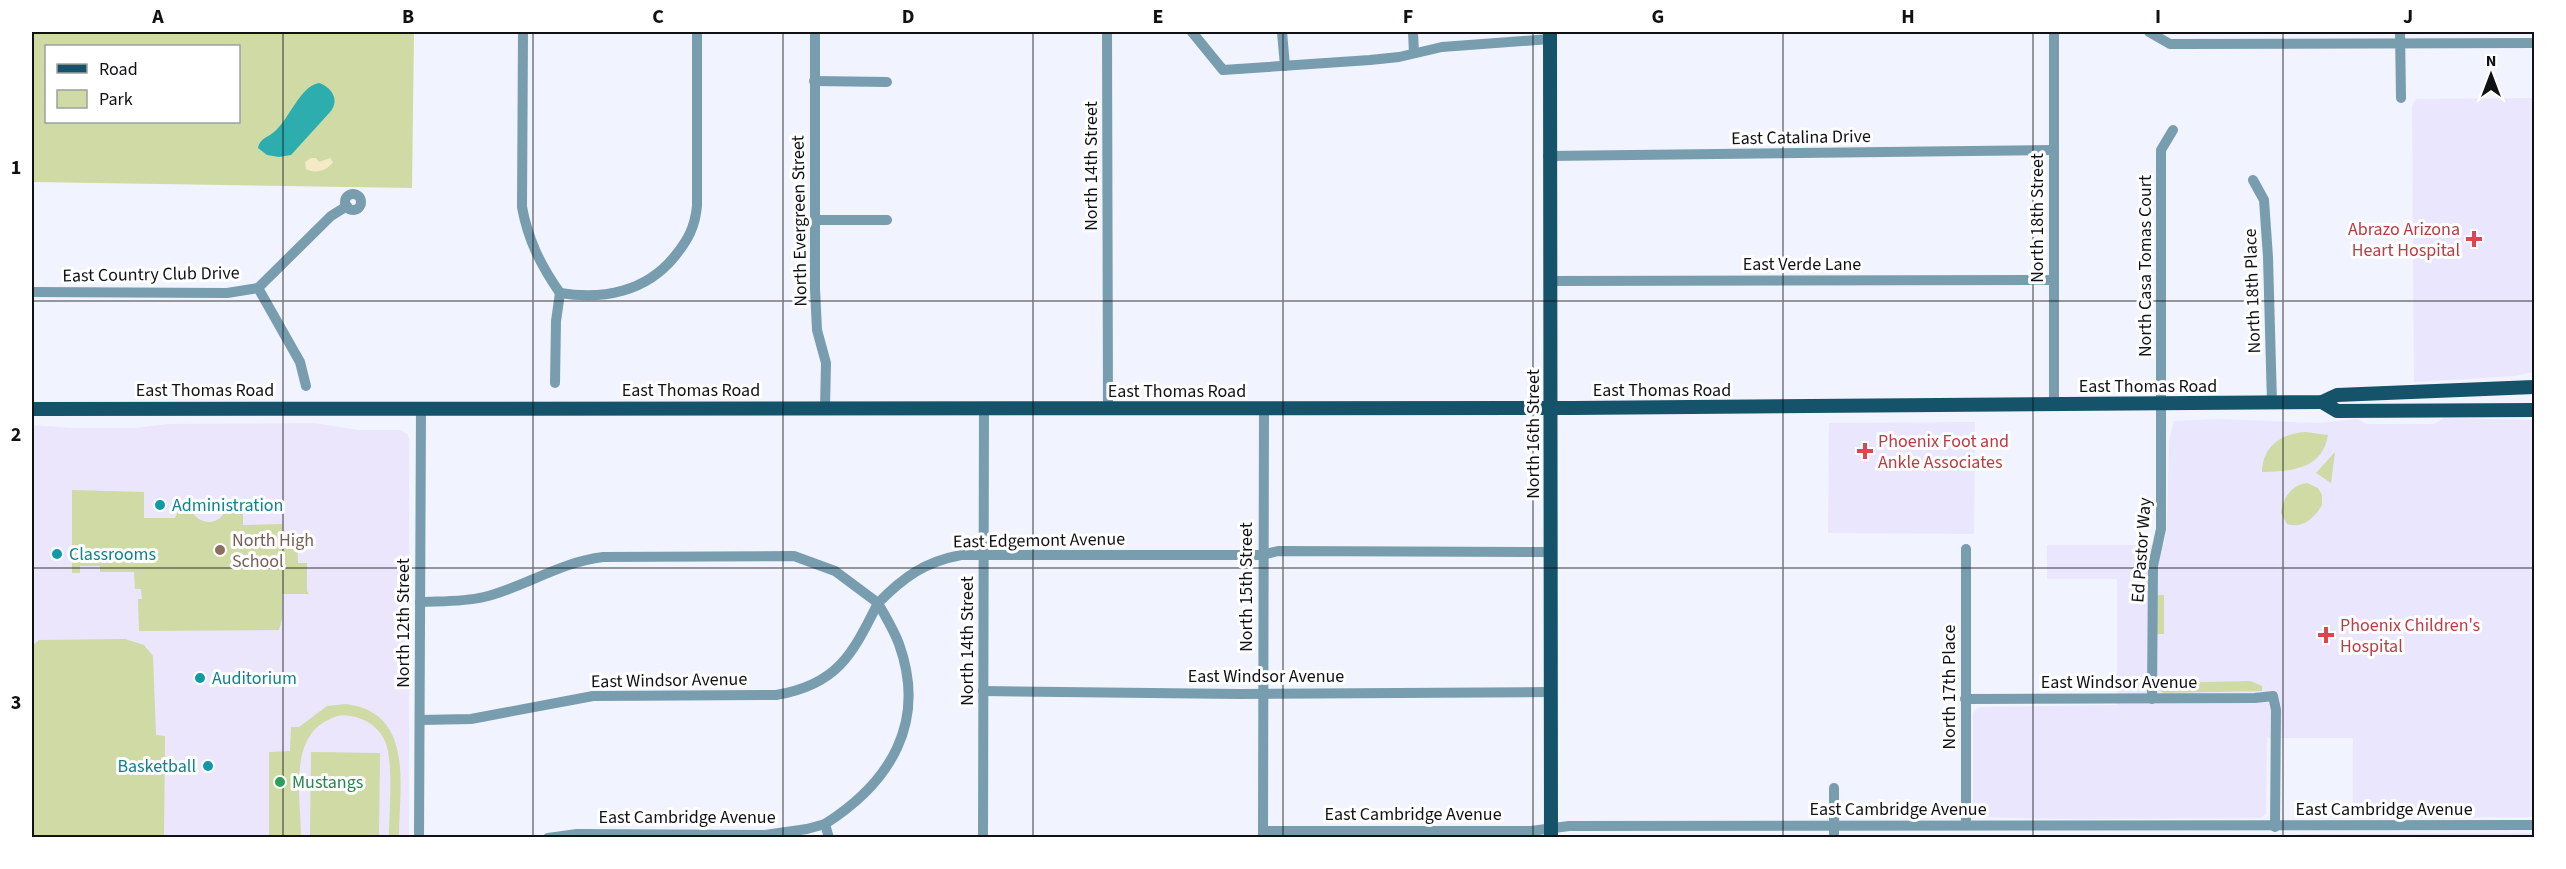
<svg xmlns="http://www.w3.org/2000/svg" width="2566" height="869" font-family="'Source Sans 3',sans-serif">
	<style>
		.education { fill: #ebe6fc }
		.medical { fill: #eae6fd }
		.green { fill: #cfdaa4; fill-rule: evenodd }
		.sand { fill: #f4eac5 }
		.water { fill: #2dadae }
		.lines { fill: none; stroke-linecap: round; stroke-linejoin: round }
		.minor { stroke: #789dae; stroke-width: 10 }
		.major { stroke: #15536b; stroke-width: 14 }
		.grid { fill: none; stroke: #101114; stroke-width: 1.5; stroke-opacity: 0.55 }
		.health-dot { fill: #e0444e; stroke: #fff; stroke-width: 2 }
		.culture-dot { fill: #0f9aa8; stroke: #fff; stroke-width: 2 }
		.education-dot { fill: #8d6e63; stroke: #fff; stroke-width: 2 }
		.leisure-dot { fill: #2e9e5b; stroke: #fff; stroke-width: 2 }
		.labels { text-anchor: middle; stroke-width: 6; stroke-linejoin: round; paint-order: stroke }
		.street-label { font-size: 18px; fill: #101114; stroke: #fff }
		.health-label { font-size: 18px; fill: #be3a42; stroke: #fff; text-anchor: start }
		.culture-label { font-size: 18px; fill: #0d838f; stroke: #fff; text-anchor: start }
		.education-label { font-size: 18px; fill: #785e54; stroke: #fff; text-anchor: start }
		.leisure-label { font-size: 18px; fill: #27864d; stroke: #fff; text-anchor: start }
		.neatline { fill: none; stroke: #101114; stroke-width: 2 }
		.grid-label { font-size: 20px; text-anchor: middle; font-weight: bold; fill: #101114 }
	</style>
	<rect width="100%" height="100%" fill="#f1f3fe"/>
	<path class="education" d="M315 423 358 430H400L407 434 409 439V837H32V425L71 428H135L167 424Z"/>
	<g class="medical">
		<path d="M2534 98V372L2515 376 2414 382 2412 106 2416 99Z"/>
		<path d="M2444 418 2534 420V817L2353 818V738H2267L2266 813 2261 818 2057 819 1980 817 1973 812V714L1976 709 1982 707 2117 705V579H2047V545H2164L2167 527 2169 441 2174 421 2218 419 2318 423 2358 419 2366 424H2434Z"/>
		<path d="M1975 422 1974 534 1828 533 1829 423Z"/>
		<path d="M2534 833V838L2298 837 2297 834Z"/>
	</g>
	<g class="green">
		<path d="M32 32H414L412 188 32 182ZM46 46H238V122H46Z"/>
		<path d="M2305 432 2328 435C2322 470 2291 471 2262 472 2263 446 2281 434 2305 432Z"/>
		<path d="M2335 452 2331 483 2316 473Z"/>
		<path d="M2307 483 2318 488 2322 495V505C2314 518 2303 529 2287 524L2281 513C2283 498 2291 485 2307 483Z"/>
		<path d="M72 490 144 492V518H175L181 504 189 505C192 518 208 528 220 518 224 515 226 508 228 504L243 505V525L282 524 283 534 297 535 298 563H307V591L309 594H282V619L279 630 139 631 138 599H142L141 589H135L134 572H100V566H80V573H72Z"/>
		<rect x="2157" y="595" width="7" height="39"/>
		<path d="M125 639 144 645 153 656 156 735 165 736 164 837H32V646L39 640Z"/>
		<path d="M2250 681 2262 686V691L2163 693 2157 687 2161 683Z"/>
		<path d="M346 704C415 713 399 786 399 837H389C389 814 394 762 385 741 379 727 365 718 350 716 342 714 335 716 328 720 288 739 301 800 301 837H269V752L290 751 291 727H299L327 706Z"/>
		<path d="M311 752 380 753 379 837H310Z"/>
	</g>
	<path class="sand" d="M311 158H316L319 162 330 158 333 162C327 171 315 174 306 169L305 162Z"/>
	<path class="water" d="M319 83C331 87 340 99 331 111L291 155 279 157 267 155 258 148C260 138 267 138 274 132 289 120 300 86 319 83Z"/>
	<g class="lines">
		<g class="minor">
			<path d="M523 32 522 207C528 240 541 266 560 293"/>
			<path d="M815 32V289L817 330 826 363 825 408"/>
			<path d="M1107 32 1108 409"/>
			<path d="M1192 32 1223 70 1370 60 1399 57 1442 47 1550 39"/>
			<path d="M1282 32 1285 66"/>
			<path d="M1413 32 1414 53"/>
			<path d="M2054 32V405"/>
			<path d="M2149 32 2170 44H2181L2534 43"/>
			<path d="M2400 32 2401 98"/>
			<path d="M814 81 887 82"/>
			<path d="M1548 156 2053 150"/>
			<path d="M2253 180 2264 200 2268 257 2272 403"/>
			<circle cx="353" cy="202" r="8"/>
			<path d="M815 220H887"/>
			<path d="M1550 281 2053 280"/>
			<path d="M258 288 300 362 306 386"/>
			<path d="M32 292 227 293 258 288 331 216 347 206"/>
			<path d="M560 293C603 300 646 292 675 256 688 240 695 227 697 206V32"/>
			<path d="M555 383 556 321 560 293"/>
			<path d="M1966 549V824"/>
			<path d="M420 602C442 601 463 602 484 597 525 587 560 562 603 557L794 556 835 571 878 603C904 577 924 562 961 555H1262L1278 551 1551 552"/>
			<path d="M983 691 1240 694 1549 692"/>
			<path d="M1965 699 2255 698 2273 696 2276 710 2275 827"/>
			<path d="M2152 699 2153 566 2161 529V150L2173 130"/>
			<path d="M420 720 471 719 593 696 776 695C837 685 852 655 878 603"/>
			<path d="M1263 831H1531L1569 826C1891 825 2213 827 2534 825"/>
			<path d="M1263 837 1264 408"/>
			<path d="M419 838 421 409"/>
			<path d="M548 838 577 834 765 835 807 829 825 824"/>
			<path d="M829 838 825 824C891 782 927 722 899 644 894 630 885 616 878 603"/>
			<path d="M983 838 984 408"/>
			<path d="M1834 838V788"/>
		</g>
		<g class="major">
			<path d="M1550 32 1551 838"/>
			<path d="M2322 402 2337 411 2534 410"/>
			<path d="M32 409 1572 408 2322 402 2337 395 2534 387"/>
		</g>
	</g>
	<path class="grid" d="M283 32V838M533 32V838M783 32V838M1033 32V838M1283 32V838M1533 32V838M1783 32V838M2033 32V838M2283 32V838M32 301H2534M32 568H2534"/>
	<g class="health-dot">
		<path d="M2471 230h6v6h6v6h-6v6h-6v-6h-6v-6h6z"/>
		<path d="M1862 442h6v6h6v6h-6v6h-6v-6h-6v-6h6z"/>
		<path d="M2323 626h6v6h6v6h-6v6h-6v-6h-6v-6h6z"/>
	</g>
	<g class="culture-dot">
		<circle cx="160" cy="505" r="6"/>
		<circle cx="57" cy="554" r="6"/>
		<circle cx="200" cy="678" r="6"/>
		<circle cx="208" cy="766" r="6"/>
	</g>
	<circle class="education-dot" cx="220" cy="550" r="6"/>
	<circle class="leisure-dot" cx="280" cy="782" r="6"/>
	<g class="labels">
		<g class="street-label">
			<text transform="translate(1801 137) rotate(-1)" y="6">East Catalina Drive</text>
			<text transform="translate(1091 166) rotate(-90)" y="6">North 14th Street</text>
			<text transform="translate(2037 218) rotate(-90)" y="6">North 18th Street</text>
			<text transform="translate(799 221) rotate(-91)" y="6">North Evergreen Street</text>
			<text x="1802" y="270">East Verde Lane</text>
			<text transform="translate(2145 266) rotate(-90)" y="6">North Casa Tomas Court</text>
			<text transform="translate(151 274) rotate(-1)" y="6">East Country Club Drive</text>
			<text transform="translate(2252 291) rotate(-92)" y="6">North 18th Place</text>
			<text x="2148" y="392">East Thomas Road</text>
			<text x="205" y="396">East Thomas Road</text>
			<text x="691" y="396">East Thomas Road</text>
			<text x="1662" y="396">East Thomas Road</text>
			<text x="1177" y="397">East Thomas Road</text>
			<text transform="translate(1533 434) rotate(-90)" y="6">North 16th Street</text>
			<text transform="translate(1039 540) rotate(-1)" y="6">East Edgemont Avenue</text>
			<text transform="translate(2141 550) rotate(-86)" y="6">Ed Pastor Way</text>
			<text transform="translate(1246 587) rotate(-90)" y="6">North 15th Street</text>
			<text transform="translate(403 623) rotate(-90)" y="6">North 12th Street</text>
			<text transform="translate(967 641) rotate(-90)" y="6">North 14th Street</text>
			<text x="1266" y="682">East Windsor Avenue</text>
			<text transform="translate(669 680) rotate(-1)" y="6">East Windsor Avenue</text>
			<text x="2119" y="688">East Windsor Avenue</text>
			<text transform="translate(1949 687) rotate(-90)" y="6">North 17th Place</text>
			<text x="1898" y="815">East Cambridge Avenue</text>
			<text x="2384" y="815">East Cambridge Avenue</text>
			<text x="1413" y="820">East Cambridge Avenue</text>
			<text x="687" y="823">East Cambridge Avenue</text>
		</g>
		<g class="health-label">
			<text x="2460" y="235" text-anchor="end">Abrazo Arizona<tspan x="2460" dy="21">Heart Hospital</tspan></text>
			<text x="1878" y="447">Phoenix Foot and<tspan x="1878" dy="21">Ankle Associates</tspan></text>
			<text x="2340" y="631">Phoenix Children's<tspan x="2340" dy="21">Hospital</tspan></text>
		</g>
		<g class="culture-label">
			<text x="172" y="511">Administration</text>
			<text x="69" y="560">Classrooms</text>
			<text x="212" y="684">Auditorium</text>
			<text x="196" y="772" text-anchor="end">Basketball</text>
		</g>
		<g class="education-label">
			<text x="232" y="546">North High<tspan x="232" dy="21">School</tspan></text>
		</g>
		<g class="leisure-label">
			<text x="292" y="788">Mustangs</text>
		</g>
	</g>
	<rect width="2566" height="869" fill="none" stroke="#ffffff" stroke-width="66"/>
	<rect x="45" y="45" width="195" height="78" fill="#ffffff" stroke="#9fa0a1" stroke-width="1.5"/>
	<rect x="57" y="64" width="30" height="9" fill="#15536b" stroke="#9fa0a1" stroke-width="1.5"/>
	<text x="99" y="75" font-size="18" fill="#101114">Road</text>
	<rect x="57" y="90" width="30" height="18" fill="#cfdaa4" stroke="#9fa0a1" stroke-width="1.5"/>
	<text x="99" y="105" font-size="18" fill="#101114">Park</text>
	<g transform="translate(2491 75)" stroke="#ffffff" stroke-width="4.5" paint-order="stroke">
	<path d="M0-4.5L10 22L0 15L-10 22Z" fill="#101114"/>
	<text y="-9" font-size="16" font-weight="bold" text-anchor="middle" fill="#101114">N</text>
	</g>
	<rect x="33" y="33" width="2500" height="803" class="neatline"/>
	<g class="grid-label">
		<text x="158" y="23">A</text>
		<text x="408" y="23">B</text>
		<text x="658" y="23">C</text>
		<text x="908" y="23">D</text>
		<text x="1158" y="23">E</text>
		<text x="1408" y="23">F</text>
		<text x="1658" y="23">G</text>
		<text x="1908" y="23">H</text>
		<text x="2158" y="23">I</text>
		<text x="2408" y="23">J</text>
		<text x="16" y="174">1</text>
		<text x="16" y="441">2</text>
		<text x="16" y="709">3</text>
	</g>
</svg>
